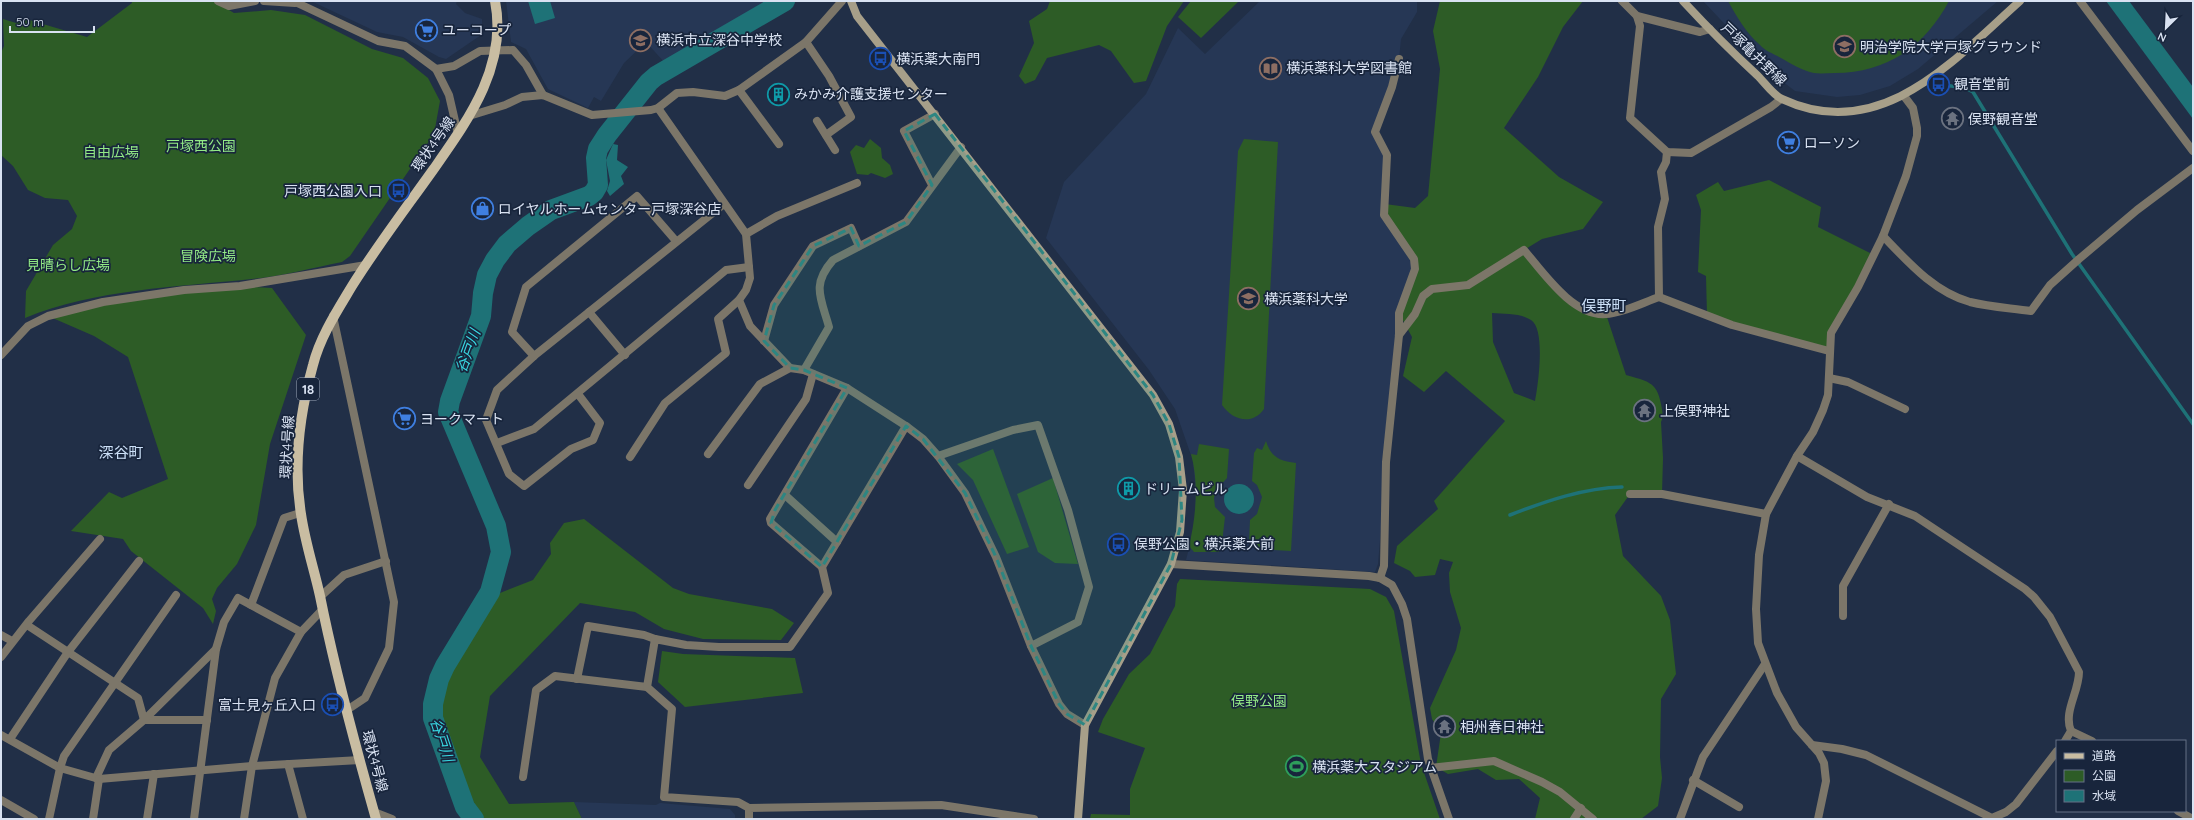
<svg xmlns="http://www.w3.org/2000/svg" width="2194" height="820" font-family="Quicksand,'Noto Sans JP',sans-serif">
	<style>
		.built { fill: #263755 }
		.green { fill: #2d5c26; fill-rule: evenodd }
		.water { fill: #1e7277 }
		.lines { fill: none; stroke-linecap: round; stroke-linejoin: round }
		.stream { stroke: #1e7277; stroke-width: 3.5 }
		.river { stroke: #1e7277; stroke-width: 20 }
		.street { stroke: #7c7669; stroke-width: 8 }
		.secondary { stroke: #a79f89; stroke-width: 8 }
		.primary { stroke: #c9bda2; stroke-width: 10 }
		.marked { fill: #2d8682; fill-opacity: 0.2; stroke: #2d8682; stroke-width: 3; stroke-dasharray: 8 5; stroke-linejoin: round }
		.labels { text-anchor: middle; stroke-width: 3.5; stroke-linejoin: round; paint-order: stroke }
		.shield { fill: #18253c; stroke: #9fa9bb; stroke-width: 1 }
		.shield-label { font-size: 13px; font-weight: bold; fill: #d9e2f2 }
		.poi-label { font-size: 14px; fill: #d9e2f2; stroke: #18253c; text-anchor: start }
		.street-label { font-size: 14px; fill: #d9e2f2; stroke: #18253c }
		.park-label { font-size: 14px; fill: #93ea86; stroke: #18253c }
		.neighbourhood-label { font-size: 15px; fill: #cce0f8; stroke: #18253c }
		.water-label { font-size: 15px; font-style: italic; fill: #39d8e3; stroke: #18253c }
	</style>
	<rect width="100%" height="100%" fill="#212f47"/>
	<g class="built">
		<path d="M311 1H457L456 4 465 13 482 19V28L481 35 446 59 439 57 403 37 377 32Z"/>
		<path d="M506 1H774L679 53 665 63 646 42 624 63 601 101 594 97 588 108 548 89 526 49 511 42Z"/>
		<path d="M1260 1H1417V12L1401 39 1399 59 1375 132 1387 155 1384 215 1415 269 1399 314 1382 461 1386 468 1378 564 1375 572 1186 560 1194 528 1196 493 1193 461 1175 409 1149 370 1046 238 1064 182 1146 94 1178 28 1205 54Z"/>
		<path d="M1703 1H1998L1918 69 1890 86 1860 95 1837 97 1795 91 1769 71Z"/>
		<path d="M574 802 656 805 660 803 730 809 735 815V819H582Z"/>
	</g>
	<g class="green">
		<path d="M132 1H214L234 13 271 10 305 15 372 49 403 58 428 78 440 101 434 134 350 256 342 262C312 268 282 276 252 279 177 287 96 289 25 318L26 291 53 245 72 229 77 216 68 200 45 198 28 190 13 166 1 155V53L4 46 3 19 16 23 19 17 87 37 132 3Z"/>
		<path d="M1050 1H1184L1167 26 1146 81 1134 83 1111 51 1099 45 1047 58 1035 80 1025 84 1019 76 1034 43 1029 21 1047 9Z"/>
		<path d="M1191 1H1239L1201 38 1178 17Z"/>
		<path d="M1440 1H1583L1563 27 1538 77 1504 128 1559 177 1603 202 1583 229 1542 239 1524 250 1569 301 1606 314 1626 375C1646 381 1657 381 1661 404 1662 410 1664 416 1661 422L1663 458 1662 494H1630L1615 515 1623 556 1661 596 1670 620 1676 674 1661 699 1660 757 1662 778 1658 806 1641 819H1535L1540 798 1519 779 1496 780 1478 769 1448 774 1436 767 1441 733 1432 719 1430 708 1456 650 1461 628 1450 592 1449 573 1453 562 1440 559 1435 575 1415 577 1410 571 1394 563 1397 546 1438 509 1434 501 1505 421 1446 371 1424 392 1403 376 1412 337 1399 313 1415 268 1384 215 1385 204 1415 208 1428 196 1440 69 1433 31ZM1492 313C1505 314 1520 313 1531 320 1546 329 1538 386 1535 401L1514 393 1493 342Z"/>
		<path d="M1728 1H1949C1925 46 1887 73 1835 73 1828 73 1820 74 1814 73 1803 71 1790 63 1781 58 1774 54 1765 51 1760 45 1746 33 1737 17 1728 1Z"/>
		<path d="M870 139 881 148 882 158 890 165 893 174 885 178 871 173 868 175 857 174 850 152 856 145 864 148Z"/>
		<path d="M1244 139 1278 142 1264 409C1252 426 1232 420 1222 405L1238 151Z"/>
		<path d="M1769 180 1821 207 1818 227 1874 255 1837 323 1829 351 1707 315 1706 276 1698 272 1701 210 1696 195 1718 182 1724 191Z"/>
		<path d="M240 286 272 288 306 335 270 444 256 525 237 564 217 588 212 599 216 611 213 624 203 608 131 551 123 539 71 531 109 492 122 498 168 479 128 357 94 336 48 316 103 302Z"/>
		<path d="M1266 441C1271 457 1279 461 1296 463L1291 551 1257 549 1258 545 1249 543 1250 520 1257 514 1262 497 1257 485 1252 481 1254 453 1257 448 1262 450Z"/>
		<path d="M1199 444 1229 449 1227 478 1217 489 1214 498 1215 507 1225 517 1222 543 1218 546 1219 552H1194L1189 546C1196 517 1199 483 1191 454L1197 455Z"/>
		<path d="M993 449 1029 547 1007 554 973 480 957 464Z"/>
		<path d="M1053 478 1078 564 1055 563 1038 552 1017 494Z"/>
		<path d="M584 519 673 588 689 594 772 609 794 623 781 640 703 639 664 629 635 612 580 603 490 696 480 757 509 804 574 802 582 819H474L465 807 438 714V706L443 682 495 595 533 580 551 554 550 543 564 523Z"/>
		<path d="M1180 579 1370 589 1386 597 1394 611 1421 764 1440 819H1090L1091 814 1130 815V789L1145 748 1098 732 1103 719 1129 674 1150 654 1175 606 1177 584Z"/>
		<path d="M662 651 683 654 795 658 803 693 685 707 658 682Z"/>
	</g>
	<g class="water">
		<path d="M528 1H550L555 18 535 24Z"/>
		<path d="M2106 1H2129L2193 87V119Z"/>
		<path d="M613 144 618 145 617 160 628 167 621 176 624 184 610 196 607 191 610 181 606 160Z"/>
		<circle cx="1239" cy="499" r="15"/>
	</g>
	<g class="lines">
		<g class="stream">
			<path d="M1944 85 1965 88 1973 92 2072 254 2193 424"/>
			<path d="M1510 515C1546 501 1584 488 1622 487"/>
		</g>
		<path class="river" d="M474 819 465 807 433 718V704L439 679 445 666 490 592 501 552 496 526 448 412 450 401 481 316 483 293 487 275 495 260 507 244 528 226 551 210 589 196 594 192 598 185 596 158 598 149 607 135 649 82 656 76 785 1"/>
		<g class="street">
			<path d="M218 1 229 6 255 1"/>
			<path d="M264 1 295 3"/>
			<path d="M293 1 378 41 405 46 436 69 454 66 480 51 513 50 526 65 543 95"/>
			<path d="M1622 1 1637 16 1700 32 1710 29"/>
			<path d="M2080 1 2193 151"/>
			<path d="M1637 16 1640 26 1630 118 1667 152 1691 153 1771 107 1781 99"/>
			<path d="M806 42 829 76 851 117 826 135"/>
			<path d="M436 69 449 95 458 134"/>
			<path d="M739 90 779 144"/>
			<path d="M658 108 746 234 750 278 746 290 739 300 750 326 790 368 804 370 847 388 906 426 923 439 938 456 965 493 996 557 1031 646 1059 704 1067 714 1085 725"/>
			<path d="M469 116 505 105 522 97 543 95 592 115 651 110 658 108 677 93 693 92 725 96 739 90 806 42 842 1"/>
			<path d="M817 121 835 150"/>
			<path d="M932 185 904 131 935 114"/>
			<path d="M746 234 777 216 857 183"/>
			<path d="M1883 236C1908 262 1934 292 1970 302 1990 307 2011 308 2031 311L2050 285 2079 259 2137 210 2193 168"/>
			<path d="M1659 297 1732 325 1829 351"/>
			<path d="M589 312 625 355"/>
			<path d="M333 316 394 602 389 648 365 698 347 710"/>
			<path d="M1399 335 1415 314 1423 296 1432 289 1468 285 1524 250C1543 272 1573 317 1606 314 1623 313 1642 303 1659 297L1658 227 1665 199 1661 172 1666 162 1667 152"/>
			<path d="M764 341 774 305 813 246 851 228 859 246"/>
			<path d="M1 355 28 326 48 316 103 302 184 290 240 286 366 265"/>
			<path d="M534 356 512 332 526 287 637 196 676 241"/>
			<path d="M804 370 829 327C821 298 811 285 833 260L906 222 961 147"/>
			<path d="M1829 378 1848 382 1905 409"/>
			<path d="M578 394 600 423 593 440 571 449 524 486 509 474 486 420 497 390 534 356 724 204"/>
			<path d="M497 443 534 429 726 270 749 267"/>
			<path d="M708 454 760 384 790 368"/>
			<path d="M938 456 1013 430 1038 425 1068 510 1089 587 1078 622 1031 646"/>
			<path d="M1797 456 1867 497 1915 516 2025 589 2034 597 2050 617 2079 672C2079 692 2063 712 2071 731L2065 741"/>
			<path d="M630 457 665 403 726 353 718 319 739 300"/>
			<path d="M748 485 806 399 813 374"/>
			<path d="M1630 494H1662L1766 514"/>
			<path d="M785 495 837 542"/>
			<path d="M1171 564 1369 576 1380 578 1392 585 1402 604 1407 619 1428 759 1449 819"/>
			<path d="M822 567 771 523 770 519 847 388"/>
			<path d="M1380 578 1384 566 1386 462 1399 335V313L1415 269 1414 259 1384 215 1387 155 1375 132 1392 87 1399 59"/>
			<path d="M320 597 344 575 386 561"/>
			<path d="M251 605 284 518 300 513"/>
			<path d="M1843 616V586L1889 504"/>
			<path d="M27 625 138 698 144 720H207"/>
			<path d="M1 635 12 641"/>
			<path d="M1 657 29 621 100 539"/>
			<path d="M577 679 588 626 644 635 655 639"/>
			<path d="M2071 731 2092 741"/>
			<path d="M1 735 60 768 99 779 252 766 360 760"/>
			<path d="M10 739 68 652 139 561"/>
			<path d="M1812 745 1842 749 1866 755 1992 818 2006 812 2016 804 2057 751"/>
			<path d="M288 764 303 819"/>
			<path d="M1430 768 1494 761 1542 782 1560 792 1593 819"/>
			<path d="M523 777 536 690 555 676 647 687"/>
			<path d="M96 778 109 750 144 720 216 649"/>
			<path d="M1693 780 1739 807"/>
			<path d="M1 800 34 819"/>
			<path d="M749 808 738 802 664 797 672 709 647 687 655 639 686 645 719 647H790L828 593 822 567 906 426"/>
			<path d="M2178 811 2193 819"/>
			<path d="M374 812 392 819"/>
			<path d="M49 819 60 768 64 756 176 595"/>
			<path d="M93 819 99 779"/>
			<path d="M147 819 154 774"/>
			<path d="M194 819 216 649 224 622 238 598 301 632"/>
			<path d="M244 819 252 766 275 678 301 632 322 610"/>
			<path d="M749 819V808L941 805 1034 819"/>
			<path d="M1574 819 1581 808"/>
			<path d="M1680 819 1703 757 1765 664"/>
			<path d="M1818 819 1826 781 1824 763 1819 753 1796 727 1777 693 1758 643 1756 609 1759 555 1766 514 1797 456 1813 432 1823 410 1828 395 1831 333 1858 287 1883 236 1906 176 1917 136V128L1913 108 1904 96"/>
		</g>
		<g class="secondary">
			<path d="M851 1 857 16 1153 395 1169 424 1179 457 1183 490 1180 532 1171 564 1085 725 1078 819"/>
			<path d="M1683 1C1707 27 1732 52 1758 76 1765 83 1773 95 1782 99 1880 145 1954 60 2020 1"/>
		</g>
		<path class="primary" d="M376 819C355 745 335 671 320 596 314 569 305 542 301 514 293 465 300 412 313 365 320 337 337 311 352 286 377 246 406 208 433 170 468 120 508 66 495 1"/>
	</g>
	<path class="marked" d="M935 114 1153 395 1169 424 1179 457 1182 520 1171 564 1085 725 1067 714 1059 704 1031 646 996 557 965 493 923 439 906 426 822 567 771 523 775 510 847 388 804 370 790 368 764 341 774 305 813 246 851 228 859 246 906 222 932 185 904 131Z"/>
	<defs>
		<symbol id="supermarket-ring" viewBox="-11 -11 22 22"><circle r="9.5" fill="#18253c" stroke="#3f7fe0" stroke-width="1.5"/><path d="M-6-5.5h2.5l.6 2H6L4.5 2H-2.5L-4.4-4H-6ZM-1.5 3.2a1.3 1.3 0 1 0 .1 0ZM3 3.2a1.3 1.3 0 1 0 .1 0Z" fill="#3f7fe0"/></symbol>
		<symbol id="school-ring" viewBox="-11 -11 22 22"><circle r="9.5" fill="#18253c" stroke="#8d6e63" stroke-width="1.5"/><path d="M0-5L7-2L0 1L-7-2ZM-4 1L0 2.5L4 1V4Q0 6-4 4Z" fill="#8d6e63"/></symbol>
		<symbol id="university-ring" viewBox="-11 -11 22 22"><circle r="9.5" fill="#18253c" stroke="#8d6e63" stroke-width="1.5"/><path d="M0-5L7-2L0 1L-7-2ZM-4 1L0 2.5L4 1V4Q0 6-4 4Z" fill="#8d6e63"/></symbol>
		<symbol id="bus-ring" viewBox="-11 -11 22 22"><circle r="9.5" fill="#18253c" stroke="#1a4fb4" stroke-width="1.5"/><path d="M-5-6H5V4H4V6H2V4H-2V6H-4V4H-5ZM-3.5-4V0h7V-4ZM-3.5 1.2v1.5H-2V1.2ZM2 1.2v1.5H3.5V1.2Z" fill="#1a4fb4"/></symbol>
		<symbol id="library-ring" viewBox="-11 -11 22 22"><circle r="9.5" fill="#18253c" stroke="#8d6e63" stroke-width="1.5"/><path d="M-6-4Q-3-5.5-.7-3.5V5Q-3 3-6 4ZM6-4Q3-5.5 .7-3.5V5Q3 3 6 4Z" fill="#8d6e63"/></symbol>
		<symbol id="building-ring" viewBox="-11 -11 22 22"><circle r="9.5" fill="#18253c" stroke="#0f9aa8" stroke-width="1.5"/><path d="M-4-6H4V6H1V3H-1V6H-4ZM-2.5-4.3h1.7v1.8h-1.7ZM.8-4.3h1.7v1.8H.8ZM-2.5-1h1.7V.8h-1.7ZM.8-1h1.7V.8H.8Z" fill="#0f9aa8"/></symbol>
		<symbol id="temple-ring" viewBox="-11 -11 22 22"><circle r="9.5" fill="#18253c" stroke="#6b7280" stroke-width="1.5"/><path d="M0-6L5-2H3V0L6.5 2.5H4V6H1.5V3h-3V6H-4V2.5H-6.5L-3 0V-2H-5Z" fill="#6b7280"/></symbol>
		<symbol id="shop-ring" viewBox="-11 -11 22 22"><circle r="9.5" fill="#18253c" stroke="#3f7fe0" stroke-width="1.5"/><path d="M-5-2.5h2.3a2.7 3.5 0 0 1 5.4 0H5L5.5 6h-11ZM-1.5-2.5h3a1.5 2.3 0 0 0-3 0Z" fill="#3f7fe0"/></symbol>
		<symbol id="stadium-ring" viewBox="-11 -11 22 22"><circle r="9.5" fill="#18253c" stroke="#2e9e5b" stroke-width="1.5"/><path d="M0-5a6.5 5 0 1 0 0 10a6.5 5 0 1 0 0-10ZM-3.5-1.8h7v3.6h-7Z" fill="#2e9e5b"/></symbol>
	</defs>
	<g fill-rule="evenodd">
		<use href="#supermarket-ring" x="414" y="18" width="25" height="25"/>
		<use href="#school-ring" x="628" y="28" width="25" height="25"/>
		<use href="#university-ring" x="1832" y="34" width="25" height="25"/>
		<use href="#bus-ring" x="868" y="46" width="25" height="25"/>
		<use href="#library-ring" x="1258" y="56" width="25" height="25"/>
		<use href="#bus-ring" x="1926" y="72" width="25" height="25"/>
		<use href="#building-ring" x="766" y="82" width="25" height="25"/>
		<use href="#temple-ring" x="1940" y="106" width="25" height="25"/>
		<use href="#supermarket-ring" x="1776" y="130" width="25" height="25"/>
		<use href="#bus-ring" x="386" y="178" width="25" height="25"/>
		<use href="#shop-ring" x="470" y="196" width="25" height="25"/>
		<use href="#university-ring" x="1236" y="286" width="25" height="25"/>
		<use href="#temple-ring" x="1632" y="398" width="25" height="25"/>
		<use href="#supermarket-ring" x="392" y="406" width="25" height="25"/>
		<use href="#building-ring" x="1116" y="476" width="25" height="25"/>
		<use href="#bus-ring" x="1106" y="532" width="25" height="25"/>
		<use href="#bus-ring" x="320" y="692" width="25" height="25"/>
		<use href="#temple-ring" x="1432" y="714" width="25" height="25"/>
		<use href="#stadium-ring" x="1284" y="754" width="25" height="25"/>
	</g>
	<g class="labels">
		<rect class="shield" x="297" y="378" width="22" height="22" rx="3"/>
		<g class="shield-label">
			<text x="308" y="394">18</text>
		</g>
		<g class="poi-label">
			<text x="442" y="35">ユーコープ</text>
			<text x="656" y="45">横浜市立深谷中学校</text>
			<text x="1860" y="52">明治学院大学戸塚グラウンド</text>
			<text x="896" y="64">横浜薬大南門</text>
			<text x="1286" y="73">横浜薬科大学図書館</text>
			<text x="1954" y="89">観音堂前</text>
			<text x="794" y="99">みかみ介護支援センター</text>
			<text x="1968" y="124">俣野観音堂</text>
			<text x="1804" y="148">ローソン</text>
			<text x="382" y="196" text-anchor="end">戸塚西公園入口</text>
			<text x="498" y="214">ロイヤルホームセンター戸塚深谷店</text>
			<text x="1264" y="304">横浜薬科大学</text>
			<text x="1660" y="416">上俣野神社</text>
			<text x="420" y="424">ヨークマート</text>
			<text x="1144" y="494">ドリームビル</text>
			<text x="1134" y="549">俣野公園・横浜薬大前</text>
			<text x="316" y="710" text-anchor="end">富士見ヶ丘入口</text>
			<text x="1460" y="732">相州春日神社</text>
			<text x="1312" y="772">横浜薬大スタジアム</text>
		</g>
		<g class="street-label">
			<text transform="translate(1754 54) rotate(44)" y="5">戸塚亀井野線</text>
			<text transform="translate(433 144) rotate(-55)" y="5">環状4号線</text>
			<text transform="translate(287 447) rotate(-87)" y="5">環状4号線</text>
			<text transform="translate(375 761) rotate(75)" y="5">環状4号線</text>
		</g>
		<g class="park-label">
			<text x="201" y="151">戸塚西公園</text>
			<text x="111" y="157">自由広場</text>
			<text x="208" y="261">冒険広場</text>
			<text x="68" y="270">見晴らし広場</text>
			<text x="1259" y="706">俣野公園</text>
		</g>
		<g class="neighbourhood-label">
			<text x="1604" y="311">俣野町</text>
			<text x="121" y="458">深谷町</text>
		</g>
		<g class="water-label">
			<text transform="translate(468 351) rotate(-70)" y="5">谷戸川</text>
			<text transform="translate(442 740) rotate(72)" y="5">谷戸川</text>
		</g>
	</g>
	<rect width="2194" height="820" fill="none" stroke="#d9e2f2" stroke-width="4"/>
	<rect x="2056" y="740" width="130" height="72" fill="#18253c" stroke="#657185"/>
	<rect x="2064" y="753" width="20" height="6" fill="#c9bda2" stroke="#657185"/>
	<text x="2092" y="760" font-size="12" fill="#d9e2f2">道路</text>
	<rect x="2064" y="770" width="20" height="12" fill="#2d5c26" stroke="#657185"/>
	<text x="2092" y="780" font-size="12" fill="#d9e2f2">公園</text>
	<rect x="2064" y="790" width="20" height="12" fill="#1e7277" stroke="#657185"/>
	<text x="2092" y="800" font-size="12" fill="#d9e2f2">水域</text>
	<g transform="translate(2166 28) rotate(204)" stroke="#18253c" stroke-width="3" paint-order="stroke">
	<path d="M0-3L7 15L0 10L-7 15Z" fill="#d9e2f2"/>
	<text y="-6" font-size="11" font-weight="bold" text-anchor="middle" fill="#d9e2f2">N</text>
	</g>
	<path d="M10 26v6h84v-6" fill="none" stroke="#d9e2f2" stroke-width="2"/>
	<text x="16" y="26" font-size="12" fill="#d9e2f2" stroke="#18253c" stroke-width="3" paint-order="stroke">50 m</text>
</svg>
